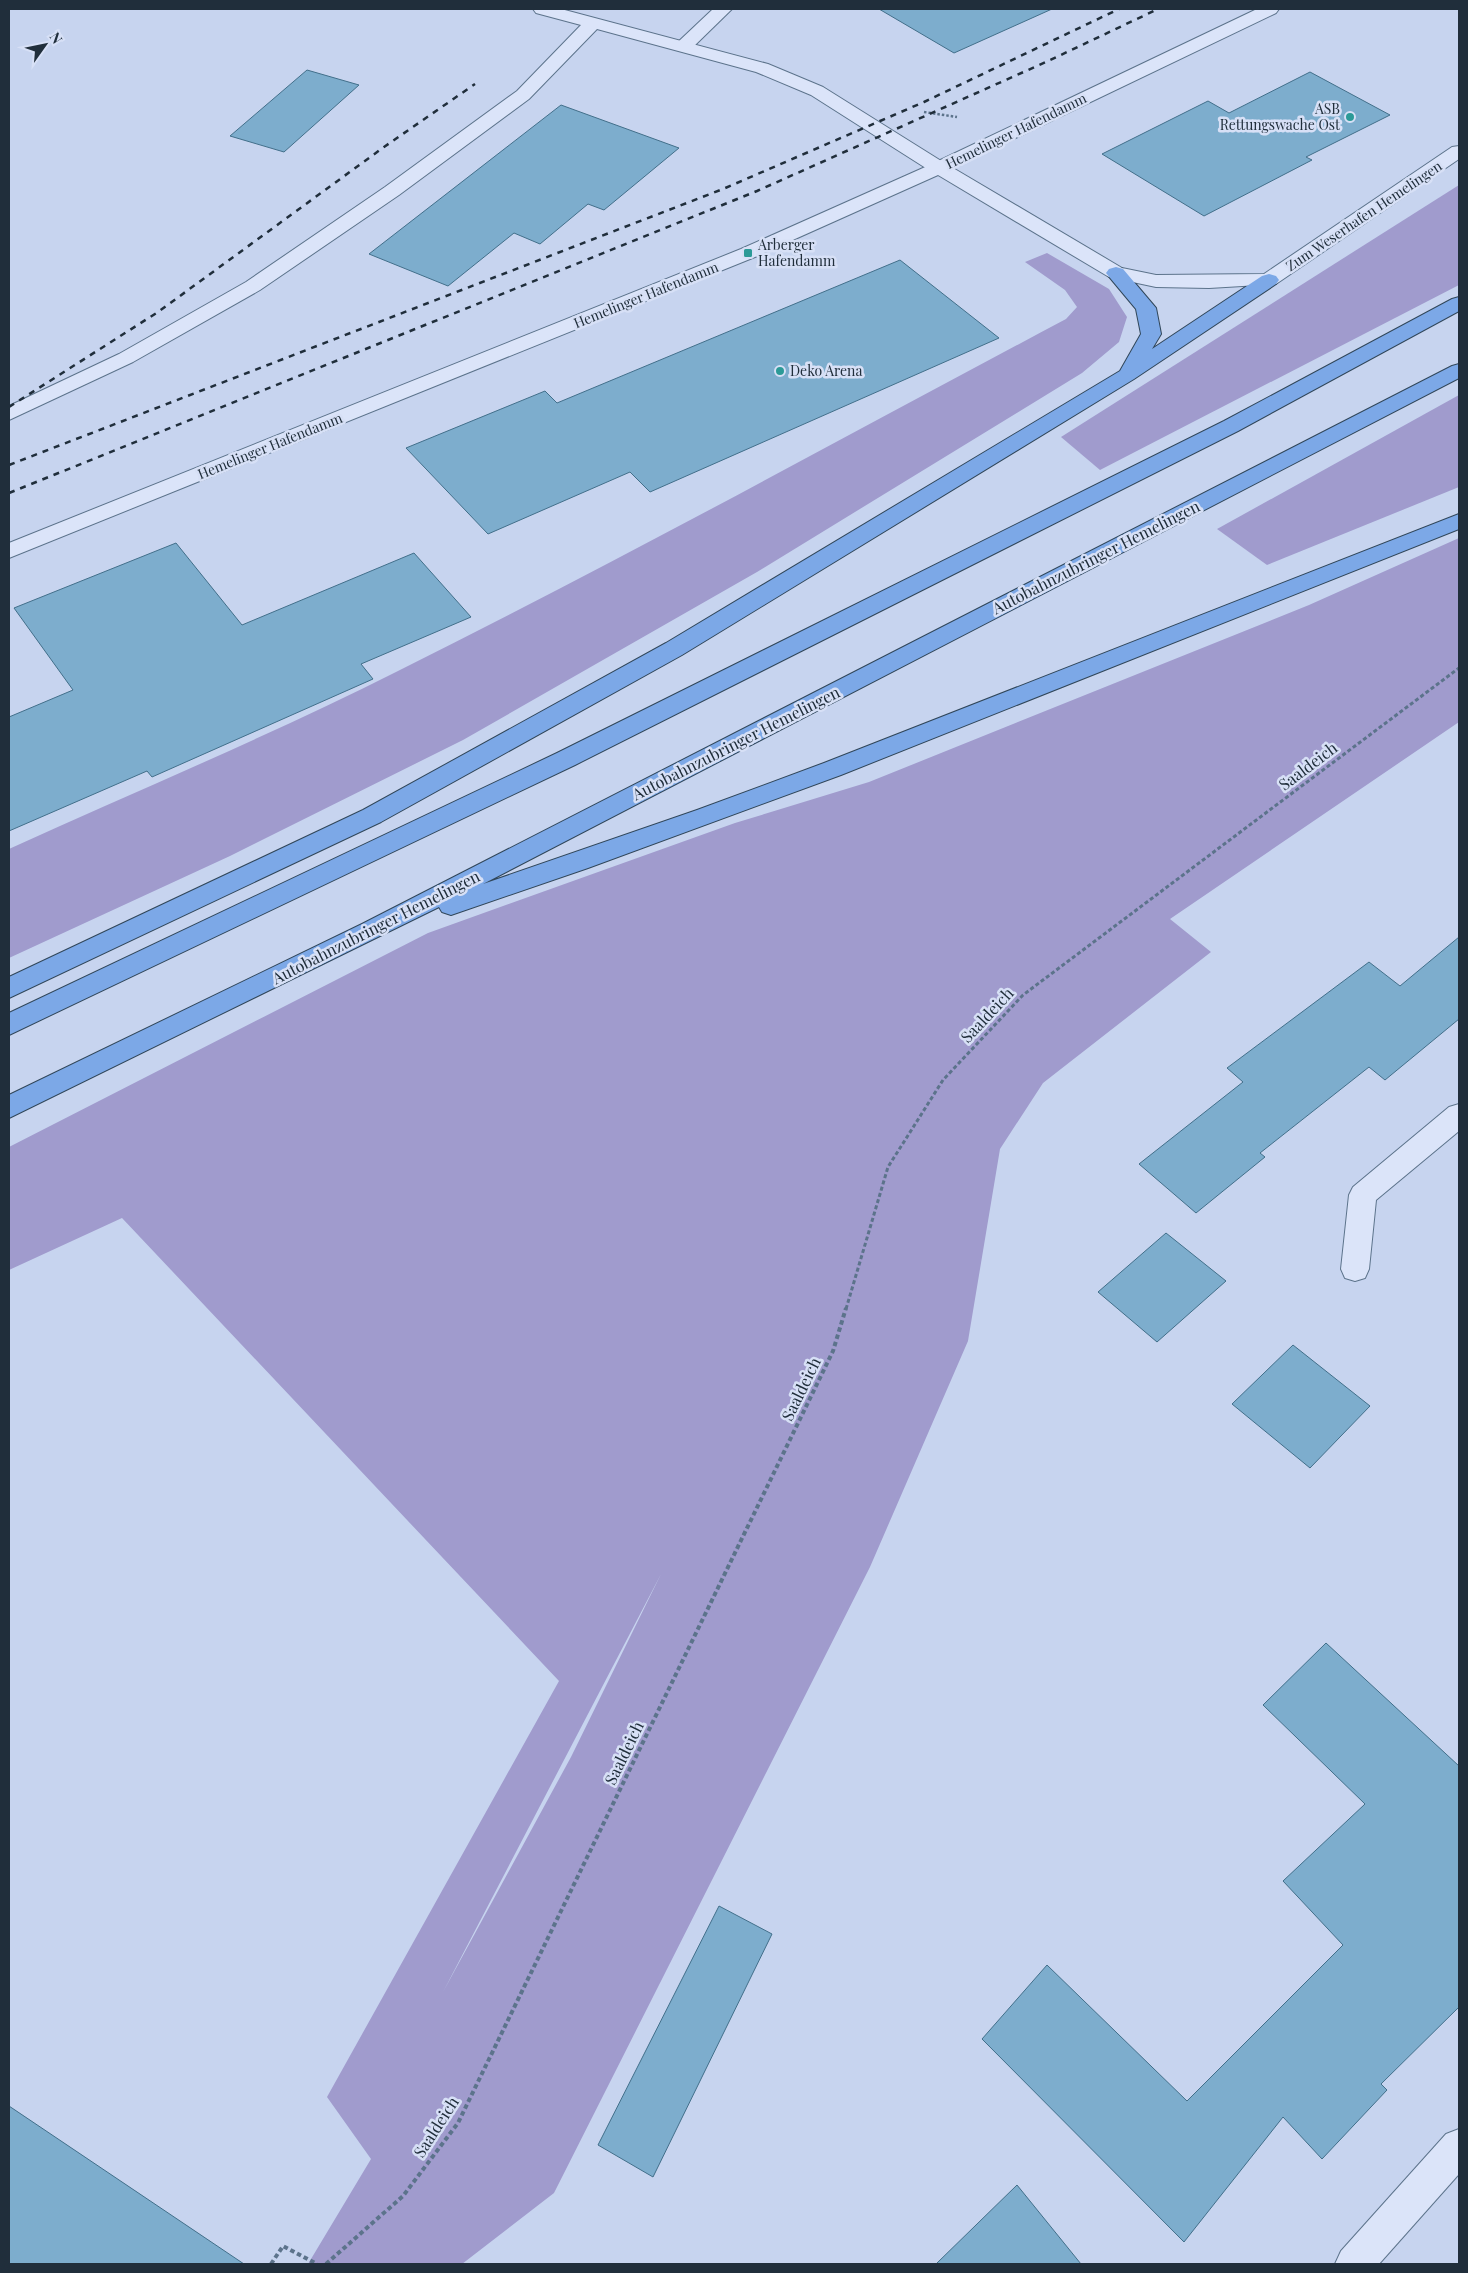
<svg xmlns="http://www.w3.org/2000/svg" width="1468" height="2273" font-family="'Playfair Display',serif">
	<style>
		.green { fill: #a09bcd; fill-rule: evenodd }
		.building { fill: #7dadcd; stroke: #426f8a }
		.lines { fill: none; stroke-linecap: round; stroke-linejoin: round }
		.service-casing { stroke: #5c738b; stroke-width: 2 }
		.minor-casing { stroke: #5c738b; stroke-width: 2 }
		.tertiary-casing { stroke: #5c738b; stroke-width: 2 }
		.trunk-casing { stroke: #304659; stroke-width: 2 }
		.path-far2 { stroke: #5c738b; stroke-width: 2.5; stroke-dasharray: 2.5 2; stroke-linecap: butt }
		.path-far1 { stroke: #5c738b; stroke-width: 3; stroke-dasharray: 4 2.5; stroke-linecap: butt }
		.path { stroke: #5c738b; stroke-width: 4; stroke-dasharray: 4.5 3; stroke-linecap: butt }
		.service { fill: #dbe4f9; fill-rule: evenodd }
		.minor { fill: #dbe4f9; fill-rule: evenodd }
		.tertiary { fill: #dbe4f9; fill-rule: evenodd }
		.trunk { fill: #7ca8e7; fill-rule: evenodd }
		.rail { stroke: #202e3b; stroke-width: 2.5; stroke-dasharray: 6 6; stroke-linecap: butt }
		.poi-dot { fill: #2c9a97; stroke: #d7e0f6; stroke-width: 2 }
		.labels { text-anchor: middle; stroke-width: 5; stroke-linejoin: round; paint-order: stroke }
		.far-poi-label { font-size: 14px; fill: #202e3b; stroke: #d7e0f6; text-anchor: start }
		.far-street-label { font-size: 14px; fill: #202e3b; stroke: #d7e0f6 }
		.street-label { font-size: 16px; fill: #202e3b; stroke: #d7e0f6 }
	</style>
	<rect width="100%" height="100%" fill="#c7d4ef"/>
	<g class="green">
		<path d="M1459 185V285L1100 470 1061 437Z"/>
		<path d="M1047 253 1109 289 1127 317 1119 342 1082 373 757 572 463 740 230 856 9 958V849C139 790 271 735 398 671 623 559 844 437 1066 319L1077 307 1065 290 1025 262Z"/>
		<path d="M1459 395V487L1267 565 1217 529Z"/>
		<path d="M1459 538V722L1170 919 1211 952 1043 1083 1000 1149 968 1341 870 1567 554 2193 462 2264H308L371 2159 327 2097 559 1681 122 1218 9 1270V1147L428 933 735 823 869 782 1309 605ZM661 1574 571 1757 443 1992Z"/>
	</g>
	<g class="building">
		<path d="M879 9H1052L954 53Z"/>
		<path d="M307 70 359 85 284 152 230 136Z"/>
		<path d="M1310 72 1390 115 1306 157 1312 160 1204 216 1102 154 1208 101 1229 113Z"/>
		<path d="M561 105 679 148 604 210 588 204 540 244 514 233 448 286 369 254Z"/>
		<path d="M900 260 999 338 650 492 630 472 488 534 406 448 545 391 557 403Z"/>
		<path d="M176 543 242 625 414 553 471 617 361 664 373 679 152 777 147 771 9 831V717L73 690 14 608Z"/>
		<path d="M1459 937V1019L1385 1080 1369 1067 1260 1153 1265 1157 1196 1213 1139 1164 1243 1082 1227 1068 1369 962 1400 986Z"/>
		<path d="M1166 1233 1226 1281 1157 1342 1098 1292Z"/>
		<path d="M1293 1345 1370 1406 1310 1468 1232 1404Z"/>
		<path d="M1326 1643 1459 1766V2007L1381 2084 1387 2090 1322 2159 1283 2117 1184 2242 982 2039 1047 1965 1187 2101 1343 1945 1283 1881 1365 1804 1263 1705Z"/>
		<path d="M719 1906 772 1934 653 2177 598 2145Z"/>
		<path d="M9 2106 244 2264H9Z"/>
		<path d="M1017 2185 1081 2264H936Z"/>
	</g>
	<g class="lines">
		<defs>
			<path id="service" d="M713 9H732L690 50H678L675 46 678 42Z"/>
			<g id="minor">
				<path d="M533 9H561L768 64 823 87 946 164 948 168 946 172 939 174 932 172 811 95 756 72 597 29 529 99 399 195 260 290 133 362 9 420V406L119 354 246 282 385 187 517 91 581 25 536 13Z"/>
				<path d="M1459 1104V1131L1376 1200 1369 1269 1365 1278 1355 1281 1345 1278 1341 1269 1349 1195 1353 1187 1449 1107Z"/>
				<path d="M1459 2129V2174L1379 2264H1335L1341 2251 1446 2134Z"/>
			</g>
			<path id="tertiary" d="M1257 9H1279L1276 13 953 168 1122 268 1156 275 1264 274 1452 147 1459 146V159L1276 284 1209 288 1156 287 1109 277 938 175 755 257 9 558V543L741 249 932 164Z"/>
			<g id="trunk">
				<path d="M1116 267 1123 269 1156 308 1161 334 1152 349 1262 276 1269 274 1276 276 1279 280 1276 284 1134 379 682 655 381 822 9 998V977L363 810 666 643 1120 371 1141 334 1136 309 1106 273 1109 269Z"/>
				<path d="M1459 297V311L1238 431 575 765 9 1035V1013L557 753 1224 421 1452 299Z"/>
				<path d="M1459 364V378L483 884 697 810 824 763 1459 514V529L841 775 588 868 451 915 442 912 439 907 9 1118V1095L362 924 1452 366Z"/>
			</g>
		</defs>
		<use href="#service" class="service-casing"/>
		<use href="#minor" class="minor-casing"/>
		<use href="#tertiary" class="tertiary-casing"/>
		<use href="#trunk" class="trunk-casing"/>
		<path class="path-far2" d="M924 112 957 117"/>
		<path class="path-far1" d="M846 1309 888 1167 943 1080 1023 995 1459 668"/>
		<g class="path">
			<path d="M271 2264 283 2246 317 2264"/>
			<path d="M326 2264 403 2196 458 2123 833 1351 846 1308"/>
		</g>
		<use href="#service" class="service"/>
		<use href="#minor" class="minor"/>
		<use href="#tertiary" class="tertiary"/>
		<use href="#trunk" class="trunk"/>
		<g class="rail">
			<path d="M9 407 158 312 384 147 475 84"/>
			<path d="M9 465 723 189 924 102 1119 9"/>
			<path d="M9 493 757 191 1046 62 1158 9"/>
		</g>
	</g>
	<g class="poi-dot">
		<circle cx="1350" cy="117" r="5"/>
		<rect x="743" y="248" width="10" height="10" rx="2.5"/>
		<circle cx="780" cy="371" r="5"/>
	</g>
	<g class="labels">
		<g class="far-poi-label">
			<text x="1340" y="114" text-anchor="end">ASB<tspan x="1340" dy="16">Rettungswache Ost</tspan></text>
			<text x="758" y="250">Arberger<tspan x="758" dy="16">Hafendamm</tspan></text>
			<text x="790" y="376">Deko Arena</text>
		</g>
		<g class="far-street-label">
			<text transform="translate(1016 131) rotate(-26)" y="5">Hemelinger Hafendamm</text>
			<text transform="translate(1364 216) rotate(-34)" y="5">Zum Weserhafen Hemelingen</text>
			<text transform="translate(646 295) rotate(-22)" y="5">Hemelinger Hafendamm</text>
			<text transform="translate(270 446) rotate(-22)" y="5">Hemelinger Hafendamm</text>
		</g>
		<g class="street-label">
			<text transform="translate(1096 557) rotate(-27)" y="6">Autobahnzubringer Hemelingen</text>
			<text transform="translate(736 743) rotate(-27)" y="6">Autobahnzubringer Hemelingen</text>
			<text transform="translate(1308 766) rotate(-37)" y="6">Saaldeich</text>
			<text transform="translate(376 927) rotate(-27)" y="6">Autobahnzubringer Hemelingen</text>
			<text transform="translate(987 1015) rotate(-47)" y="6">Saaldeich</text>
			<text transform="translate(801 1389) rotate(-64)" y="6">Saaldeich</text>
			<text transform="translate(624 1753) rotate(-64)" y="6">Saaldeich</text>
			<text transform="translate(436 2127) rotate(-57)" y="6">Saaldeich</text>
		</g>
	</g>
	<rect width="1468" height="2273" fill="none" stroke="#202e3b" stroke-width="20"/>
	<g transform="translate(45 45) rotate(57)" stroke="#d7e0f6" stroke-width="4" paint-order="stroke">
	<path d="M0-4L9 19L0 12L-9 19Z" fill="#202e3b"/>
	<text y="-8" font-size="14" font-weight="bold" text-anchor="middle" fill="#202e3b">N</text>
	</g>
</svg>
